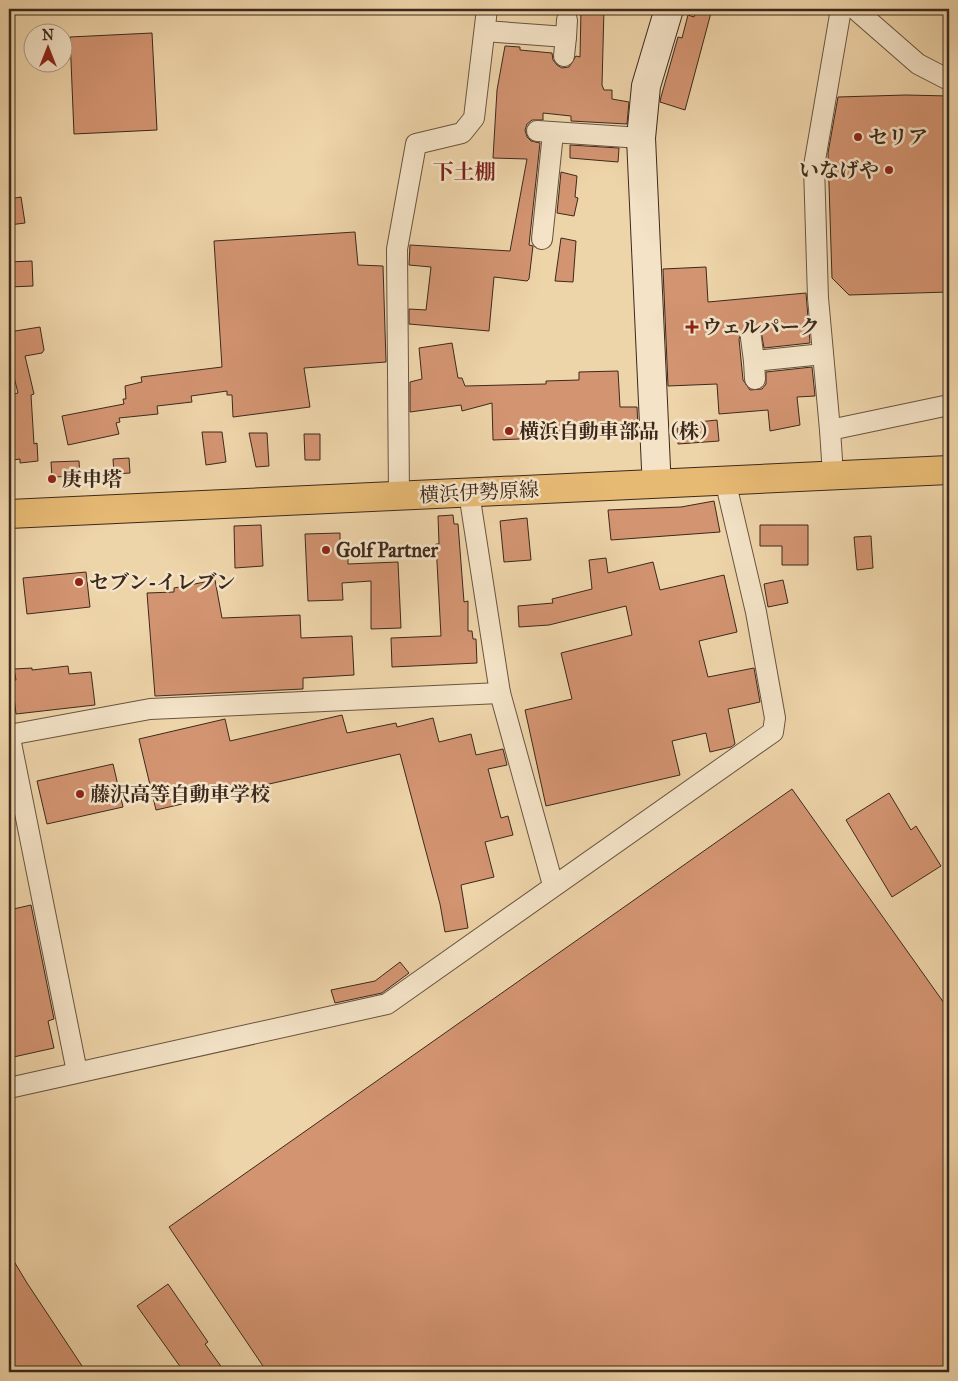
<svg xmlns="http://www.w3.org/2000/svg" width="958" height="1381" font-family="'IM FELL Great Primer','Noto Serif JP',serif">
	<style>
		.building { fill: #d39471; stroke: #3c291d }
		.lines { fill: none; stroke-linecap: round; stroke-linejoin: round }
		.street-casing { stroke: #685440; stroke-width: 22 }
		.secondary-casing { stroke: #3c291d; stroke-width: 30 }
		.primary-casing { stroke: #3c291d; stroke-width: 30 }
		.street { stroke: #f4e3c7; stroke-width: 20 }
		.secondary { stroke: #f4e3c7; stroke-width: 28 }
		.primary { stroke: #e7ba74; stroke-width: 28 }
		.poi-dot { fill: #8f2418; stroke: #f4e3c7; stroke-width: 2 }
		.labels { text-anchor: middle; stroke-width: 5; stroke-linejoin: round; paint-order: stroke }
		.poi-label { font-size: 20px; font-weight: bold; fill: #3c291d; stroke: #f4e3c7; text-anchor: start }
		.street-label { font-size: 20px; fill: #3c291d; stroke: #f4e3c7 }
		.neighbourhood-label { font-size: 21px; font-weight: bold; fill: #7a1f14; stroke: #f4e3c7 }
	</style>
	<rect width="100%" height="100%" fill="#eed4a9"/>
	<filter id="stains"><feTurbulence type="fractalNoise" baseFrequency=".004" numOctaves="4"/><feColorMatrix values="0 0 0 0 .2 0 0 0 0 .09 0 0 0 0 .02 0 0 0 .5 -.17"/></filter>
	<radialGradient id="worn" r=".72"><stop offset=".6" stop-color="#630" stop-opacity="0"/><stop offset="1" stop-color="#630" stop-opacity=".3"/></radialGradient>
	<g class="building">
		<path d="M581 9H604L602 85 604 90H612V99L629 102 627 124 571 121V116L543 113V120H532L527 124 525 130 527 137 531 141 540 143 529 245 533 246 529 279 527 281 494 277 489 331 409 324V309L426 310 431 267 409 265 410 245 510 251 527 159 493 158 497 90 505 46 520 47V50L552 53 553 60 557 65 562 68 569 67 576 56 580 57Z"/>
		<path d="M697 9H712L685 110 660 102 661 97 678 37 682 38 688 15 694 17Z"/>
		<path d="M152 33 157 130 74 134 70 37Z"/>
		<path d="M906 95 949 96V292L849 295 832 278 828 153 838 97Z"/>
		<path d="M570 145 619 148 618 162 570 158Z"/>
		<path d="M561 172 577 176 575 197 578 198 574 216 557 213Z"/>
		<path d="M21 197 25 223 9 225V199Z"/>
		<path d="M355 232 358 265 383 266 386 362 304 368 310 407 233 417 232 395H227V391L191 396 192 402 157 406 158 414 119 418 120 422 116 423 119 434 68 445 62 416 124 404 123 399H126L125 386 142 382 141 377 222 367 214 241Z"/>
		<path d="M561 238 576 241 573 282 555 281Z"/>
		<path d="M32 261 33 286 9 287V262Z"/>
		<path d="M706 267 708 302 806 293 810 343 764 348 761 331 750 326 743 329 739 339 743 380 750 390 762 389 766 384V372L812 367 815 396 797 397 800 425 770 431 768 410 719 414 717 384 668 386 663 269Z"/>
		<path d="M40 327 44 350 42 353 25 356 34 394 31 395 34 444 37 443 38 461 20 463V459L13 460 11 434H9V395L18 393 9 357V332Z"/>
		<path d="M452 343 458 378H462L465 386 546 384V381L579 380V372L618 371 620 407H637L638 428 546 432V438L493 440 492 403 462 411 461 405 410 412V382L422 379 419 348Z"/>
		<path d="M717 420 719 441 678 444 677 428 699 426 698 422Z"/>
		<path d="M202 432H222L226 462 206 465Z"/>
		<path d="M249 433H267L269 466 256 467Z"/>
		<path d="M304 434H320V460H305Z"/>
		<path d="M129 458 130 473 114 474 113 459Z"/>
		<path d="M79 461 80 476 52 477 51 462Z"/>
		<path d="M714 501 720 532 611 540 608 510 681 507Z"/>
		<path d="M453 515 454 524H458L464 602 468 601V631H472L473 639H476L477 663 392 667 391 638 441 636 436 544H439L438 516Z"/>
		<path d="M527 518 531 560 504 562 500 521Z"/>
		<path d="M261 525 263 566 235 568 234 526Z"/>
		<path d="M760 525H808V565H782V546H760Z"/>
		<path d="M340 533V556H348V564L398 562 401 628 371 629V581L342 583 343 600 308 601 305 534Z"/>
		<path d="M871 536 873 568 857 570 854 537Z"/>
		<path d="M606 558 608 573 653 562 660 590 724 575 737 632 699 641 708 677 754 668 760 702 728 709 735 744 731 747 710 752 706 733 672 741 680 775 546 806 525 710 572 699 561 653 632 635 626 606 549 625 519 627 518 606 553 603 552 599 592 589 589 560Z"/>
		<path d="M86 572 90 607 27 614 23 578Z"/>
		<path d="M215 580 222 618 300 615 301 638 352 636 354 675 303 678V689L155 696 147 593 174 592V588Z"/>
		<path d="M783 580 788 603 768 607 764 584Z"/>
		<path d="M68 666 69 674 91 672 95 705 16 714 12 680H16L14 669 32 668V670Z"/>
		<path d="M342 715 347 733 396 723 397 727 433 718 439 742 471 734 476 755 503 749 507 765 488 769 501 818 508 816 513 835 485 842 494 877 461 885 468 928 445 932 440 904 400 754 156 810 139 739 225 719 230 741Z"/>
		<path d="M113 764 123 807 47 824 37 781Z"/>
		<path d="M792 789 949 1010V1372H267L169 1227Z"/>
		<path d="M889 793 911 830 916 826 941 866 892 897 846 820Z"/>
		<path d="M31 905 54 1019 48 1021 54 1048 9 1058V910Z"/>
		<path d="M400 962 409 973 382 993 335 1003 331 990 375 981Z"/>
		<path d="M9 1253 27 1283 86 1372H9Z"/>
		<path d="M168 1284 208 1342 205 1344 225 1372H184L137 1306Z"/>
	</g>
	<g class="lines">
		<defs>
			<g id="street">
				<path d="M855 9 918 64 949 80"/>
				<path d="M485 31 566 37 567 20"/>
				<path d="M564 56 566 37"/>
				<path d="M537 131 641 138"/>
				<path d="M542 239 553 133"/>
				<path d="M751 338 754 361 823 354"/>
				<path d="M754 361 755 379"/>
				<path d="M830 430 818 298 814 166 841 9"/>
				<path d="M832 460 830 430 949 405"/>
				<path d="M469 493 500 693 553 885"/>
				<path d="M399 496 397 249 416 144 462 133 474 118 487 9"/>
				<path d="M9 733 77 1072"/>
				<path d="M9 735 150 709 500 693"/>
				<path d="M9 1088 387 1004 773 732 775 718 756 612 725 480"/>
			</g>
			<path id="secondary" d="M656 468 641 138 646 86 669 9"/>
			<path id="primary" d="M9 514 949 470"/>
		</defs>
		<use href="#street" class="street-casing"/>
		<use href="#secondary" class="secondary-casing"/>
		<use href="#primary" class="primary-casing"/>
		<use href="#street" class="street"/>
		<use href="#secondary" class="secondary"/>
		<use href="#primary" class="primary"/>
	</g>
	<g class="poi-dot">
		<circle cx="858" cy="137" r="5"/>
		<circle cx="889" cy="170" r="5"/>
		<path d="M689.5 319.5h5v5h5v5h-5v5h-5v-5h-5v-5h5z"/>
		<circle cx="509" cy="431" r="5"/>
		<circle cx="52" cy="479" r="5"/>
		<circle cx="326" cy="550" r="5"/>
		<circle cx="79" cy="582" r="5"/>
		<circle cx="80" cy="794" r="5"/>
	</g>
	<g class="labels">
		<g class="poi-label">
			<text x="868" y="144">セリア</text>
			<text x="879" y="177" text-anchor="end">いなげや</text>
			<text x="702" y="334">ウェルパーク</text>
			<text x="519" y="438">横浜自動車部品（株）</text>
			<text x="62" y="486">庚申塔</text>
			<text x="336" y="557">Golf Partner</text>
			<text x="89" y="589">セブン-イレブン</text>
			<text x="90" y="801">藤沢高等自動車学校</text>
		</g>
		<g class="street-label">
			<text transform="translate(479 492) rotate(-3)" y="7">横浜伊勢原線</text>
		</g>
		<g class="neighbourhood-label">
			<text x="464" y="179">下土棚</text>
		</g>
	</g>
	<rect width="958" height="1381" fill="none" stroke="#eed4a9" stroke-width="30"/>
	<rect x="10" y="10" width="938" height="1361" fill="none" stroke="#3c291d" stroke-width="2.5"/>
	<rect x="15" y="15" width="928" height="1351" fill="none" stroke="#3c291d"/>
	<g transform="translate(48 48)"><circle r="24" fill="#f4e3c7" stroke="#aa9983"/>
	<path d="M0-4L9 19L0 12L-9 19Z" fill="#8f2418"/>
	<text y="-8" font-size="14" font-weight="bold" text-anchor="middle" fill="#3c291d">N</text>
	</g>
	<rect width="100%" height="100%" filter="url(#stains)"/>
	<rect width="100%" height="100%" fill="url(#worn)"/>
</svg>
